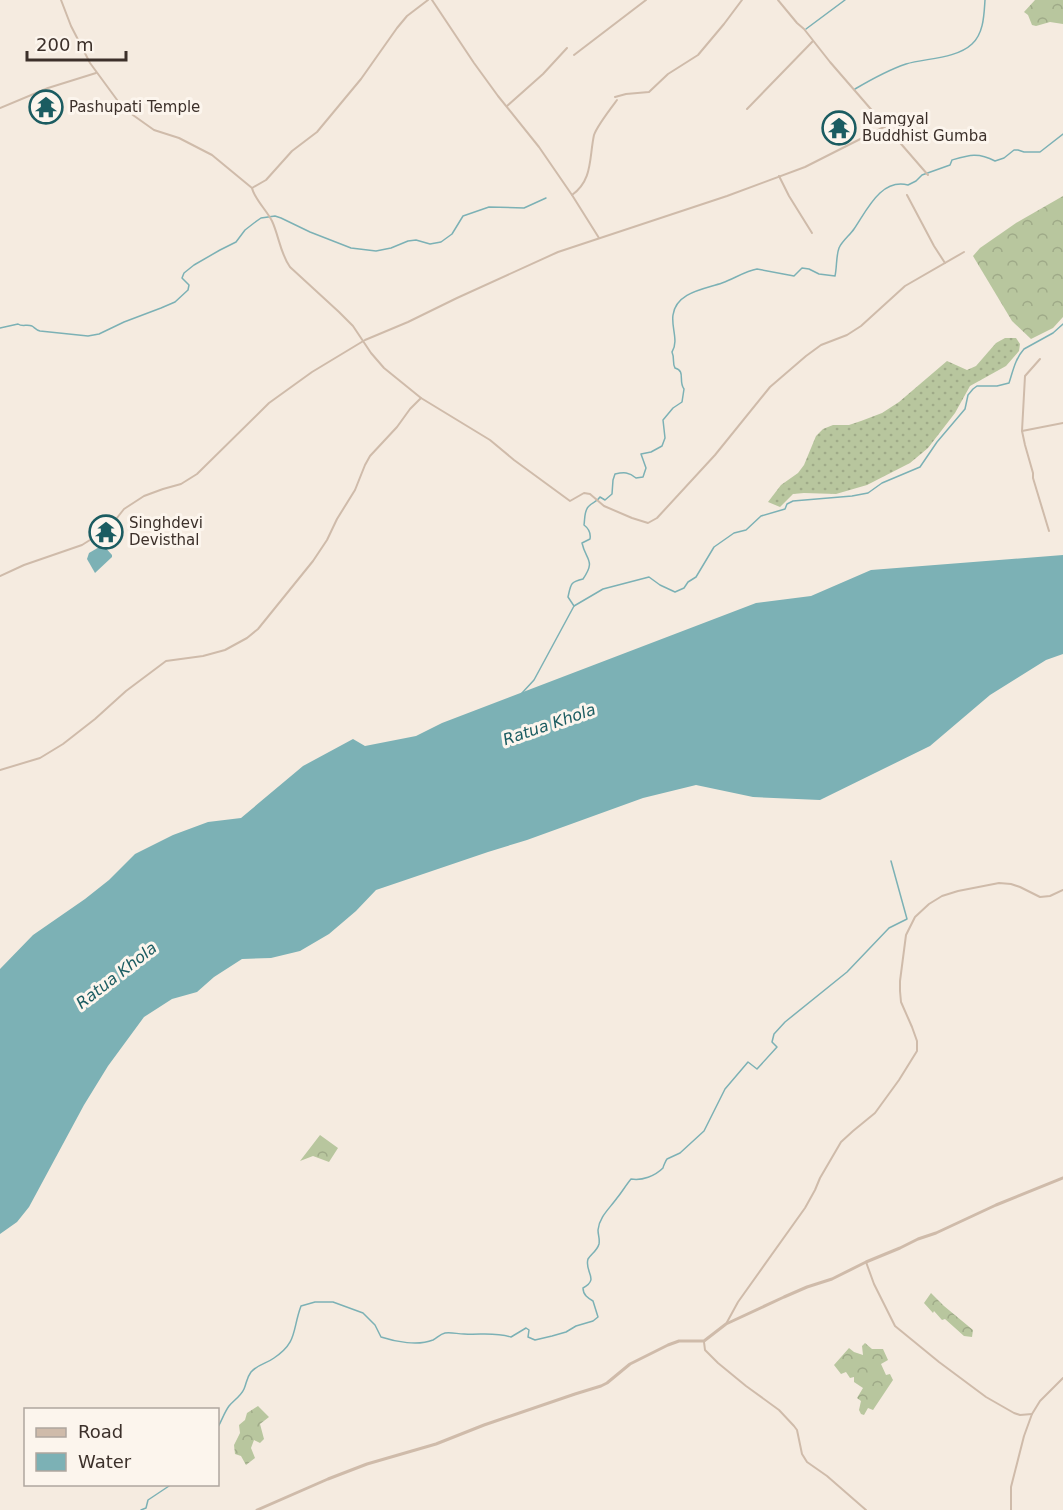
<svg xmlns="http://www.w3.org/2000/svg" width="1063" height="1510" font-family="'DejaVu Sans',sans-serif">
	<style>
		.grass { fill: url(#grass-dots) }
		.forest { fill: url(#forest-crowns) }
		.water { fill: #7cb1b5 }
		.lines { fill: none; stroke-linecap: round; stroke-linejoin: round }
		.stream { stroke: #7cb1b5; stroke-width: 1.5 }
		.minor { stroke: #cfbbaa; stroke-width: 2 }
		.tertiary { stroke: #cfbbaa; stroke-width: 3 }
		.labels { text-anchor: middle; stroke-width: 6; stroke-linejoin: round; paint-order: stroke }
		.poi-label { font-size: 15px; fill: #3c302a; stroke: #fcf5ed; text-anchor: start }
		.water-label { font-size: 16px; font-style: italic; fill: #1b5c61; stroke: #fcf5ed }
	</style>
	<defs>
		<pattern id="grass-dots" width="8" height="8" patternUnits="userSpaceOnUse" patternTransform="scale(1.5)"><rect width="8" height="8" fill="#b8c69e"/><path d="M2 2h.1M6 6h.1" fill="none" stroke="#9faa88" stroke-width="1.8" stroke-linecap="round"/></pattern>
		<pattern id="forest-crowns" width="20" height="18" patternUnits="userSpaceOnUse" patternTransform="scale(1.5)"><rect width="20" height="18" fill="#b8c69e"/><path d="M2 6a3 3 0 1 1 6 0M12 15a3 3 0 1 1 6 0" fill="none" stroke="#9faa88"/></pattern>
	</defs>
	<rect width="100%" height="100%" fill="#f5ebe0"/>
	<path class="grass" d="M1005 338H1016L1020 344 1019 351 1006 366 970 386 955 413 928 448 910 463 867 485 836 494 804 493 793 494 780 507 768 502 781 485 798 473 804 465 816 436 823 429 833 425H849L861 421 882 413 899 402 947 361 967 370 976 366 996 343Z"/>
	<g class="forest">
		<path d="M1035 0H1063V24L1050 22 1036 26 1032 25 1028 15 1024 12Z"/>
		<path d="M1063 196V317L1053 328 1031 339 1012 321 973 256 980 248 1016 223Z"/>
		<path d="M320 1135 338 1148 329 1162 313 1156 300 1161Z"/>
		<path d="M931 1293 944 1306 973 1330 972 1337 964 1336 945 1319 942 1320 934 1311 933 1313 924 1303Z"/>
		<path d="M865 1343 872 1349H883L888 1360 881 1364 886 1375 890 1374 893 1380 873 1410 868 1408 864 1415 861 1414 859 1410 861 1401 857 1398 863 1388 854 1382V1377L850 1378 846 1372 841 1374 834 1365 849 1348 854 1352 863 1355 862 1346Z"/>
		<path d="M258 1406 269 1417 260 1424 264 1439 260 1443 254 1440 251 1448 255 1458 246 1465 241 1456 235 1454 234 1445 240 1433 239 1425 245 1420 247 1413Z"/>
	</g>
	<g class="water">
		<path d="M101 546H104L112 555V557L95 573 87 559 89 553Z"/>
		<path d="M1063 555V654L1046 660 990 695 930 746 820 800 753 797 696 785 643 798 527 840 488 852 376 890 356 911 329 934 300 951 271 958 242 959 214 977 197 992 172 999 144 1017 108 1066 84 1105 29 1207 17 1222 0 1234V969L33 935 85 899 109 880 135 854 173 835 208 822 241 818 303 766 353 739 365 746 416 736 442 723 756 603 811 596 871 570Z"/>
	</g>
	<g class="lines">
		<g class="stream">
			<path d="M806 29 845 0"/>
			<path d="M855 89C872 79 888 70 906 64 926 58 956 59 972 44 984 33 984 14 985 0"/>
			<path d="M0 328 18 324C22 327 27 324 32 326 35 328 36 330 40 331L88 336 99 334 124 322 161 308 175 302 188 290 189 285 182 278 184 273 194 265 220 250 236 242 245 230 254 223 261 218 275 216 281 218 310 232 351 248 376 251 391 248 408 241 416 240 430 244 441 242 452 234 463 216 489 207 524 208 546 198"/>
			<path d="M574 606 568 597C571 584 570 582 583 579 596 560 586 561 582 543L590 539C591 533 588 528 584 525 585 519 584 510 589 506 593 502 597 502 600 497L605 500 612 494 613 480 615 474C624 472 629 472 636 478L643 477 646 468 641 454 651 452 662 446 665 438 663 420 673 408 682 402 684 389C678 381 686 371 675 368 672 363 675 359 672 352 679 341 671 327 673 315 676 292 705 289 722 283 734 279 745 271 757 269L794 276 802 268 809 269 819 274 835 276C837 267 836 256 839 248 842 241 850 235 854 229 867 210 881 178 908 185L916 181 922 175 950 165 952 160C969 155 978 152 995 161L1004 158 1014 150H1018L1024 152H1040L1063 134"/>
			<path d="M522 693 534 680 574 606 603 589 649 577 660 585 675 592 684 588 688 582 696 577 714 547 734 533 746 530 761 516 785 509 787 504 793 501 852 496 868 493 882 483 920 467 937 442 965 409 968 395 973 389 977 386H997L1009 383C1013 371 1015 359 1024 349L1053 333 1063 324"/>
			<path d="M218 1427C222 1420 224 1413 229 1406 233 1401 241 1396 244 1389 247 1382 246 1379 251 1372 258 1364 266 1364 274 1358 298 1342 292 1330 301 1306L315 1302H333L363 1313 375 1325 381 1337C396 1342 418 1346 433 1340 437 1338 440 1334 445 1333 451 1332 458 1334 464 1334 481 1335 495 1332 511 1337L526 1328 529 1330 528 1337 535 1340 552 1336 566 1332 576 1326 593 1321 598 1317 593 1301C588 1298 583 1295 583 1288 600 1279 584 1272 588 1259 591 1254 597 1251 599 1244 600 1239 598 1235 598 1230 599 1217 610 1208 617 1198 622 1192 626 1185 631 1179 642 1181 655 1176 663 1168 663 1167 666 1160 667 1159L680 1153 704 1131 725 1089 748 1062 757 1069 777 1047 772 1042 774 1034 785 1022 847 972 889 928 907 919 891 861"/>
			<path d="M141 1510 146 1508 148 1500 172 1484"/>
		</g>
		<g class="minor">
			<path d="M61 0 71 26 90 63 123 108 154 130 179 138 212 155 252 188C254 198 267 211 272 221 279 236 280 253 290 267L339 312 353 326 371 353 384 368 421 398 490 440 514 460 570 501 584 493 590 494 604 506 632 518 648 523 657 518 715 455 770 387 806 356 821 345 847 335 861 326 905 286 964 252"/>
			<path d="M432 0 474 63 498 96 539 147 572 195 599 238"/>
			<path d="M778 0 797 23 804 29 830 62 928 175"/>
			<path d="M574 55 646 0"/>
			<path d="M615 97 626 94 649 92 668 74 698 55 724 24 742 0"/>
			<path d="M507 106 543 74 567 48"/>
			<path d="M0 108 48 88 96 73"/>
			<path d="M747 109 813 41"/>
			<path d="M779 176 789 196 812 233"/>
			<path d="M252 188 266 180 292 151 317 132 361 79 397 28 407 16 428 0"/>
			<path d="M572 195C593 180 589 158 594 135 597 126 611 108 617 100"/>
			<path d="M907 195 934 246 945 263"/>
			<path d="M1040 359 1025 376 1022 431 1025 445 1033 473V478L1049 531"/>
			<path d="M1022 431 1063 423"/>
			<path d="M0 576 24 565 82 545 109 528 124 509 144 496 163 489 181 484 197 474 269 403 312 372 365 340 408 322 457 298 558 252 727 196 805 167 886 126"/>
			<path d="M0 770 40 758 63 744 95 719 126 691 166 661 203 656 225 650 247 638 258 629 313 561 327 540 337 519 355 490 365 465 370 456 397 427 410 409 421 398"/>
			<path d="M866 1262 874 1284 895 1326 939 1362 986 1397 1014 1413 1020 1415 1032 1414"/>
			<path d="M726 1324 738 1302 805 1208 815 1190 820 1178 841 1142 853 1131 875 1113 899 1080 917 1051V1041L912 1027 901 1002 900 991V981L906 935 915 917 929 904 942 896 958 891 999 883 1011 884 1020 887 1040 897 1050 896 1063 890"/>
			<path d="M704 1342 705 1350 718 1363 746 1386 779 1410 794 1426 797 1430 802 1454 807 1462 827 1476 866 1510"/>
			<path d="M1011 1510V1487L1024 1436 1032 1414 1040 1401 1063 1378"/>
		</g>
		<path class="tertiary" d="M257 1510 328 1479 367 1464 436 1444 484 1425 575 1394 601 1386 607 1383 630 1364 668 1345 679 1341H704L726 1324 784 1297 807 1287 832 1279 866 1262 900 1248 918 1239 936 1233 996 1205 1063 1178"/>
	</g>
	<defs>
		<symbol id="temple-ring" viewBox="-11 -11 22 22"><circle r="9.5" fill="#fcf5ed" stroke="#1b5c61" stroke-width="1.5"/><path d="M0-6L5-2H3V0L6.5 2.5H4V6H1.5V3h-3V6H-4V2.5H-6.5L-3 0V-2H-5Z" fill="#1b5c61"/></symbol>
	</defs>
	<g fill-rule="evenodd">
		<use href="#temple-ring" x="27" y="88" width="38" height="38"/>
		<use href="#temple-ring" x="820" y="109" width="38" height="38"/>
		<use href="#temple-ring" x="87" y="513" width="38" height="38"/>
	</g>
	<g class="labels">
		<g class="poi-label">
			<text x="69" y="112">Pashupati Temple</text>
			<text x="862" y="124">Namgyal<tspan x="862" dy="17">Buddhist Gumba</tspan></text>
			<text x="129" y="528">Singhdevi<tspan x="129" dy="17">Devisthal</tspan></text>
		</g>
		<g class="water-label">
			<text transform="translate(549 724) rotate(-19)" y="6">Ratua Khola</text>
			<text transform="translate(116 975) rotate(-38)" y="6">Ratua Khola</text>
		</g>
	</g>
	<rect x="24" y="1408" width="195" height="78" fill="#fcf5ed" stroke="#afa69f" stroke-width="1.5"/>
	<rect x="36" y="1428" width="30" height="9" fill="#cfbbaa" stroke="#afa69f" stroke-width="1.5"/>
	<text x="78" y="1438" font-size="18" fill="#3c302a">Road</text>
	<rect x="36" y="1453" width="30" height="18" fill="#7cb1b5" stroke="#afa69f" stroke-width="1.5"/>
	<text x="78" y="1468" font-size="18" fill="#3c302a">Water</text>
	<path d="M27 51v9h99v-9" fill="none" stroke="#3c302a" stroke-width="3"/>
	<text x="36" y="51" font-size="18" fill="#3c302a" stroke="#fcf5ed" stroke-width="4.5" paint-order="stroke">200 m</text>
</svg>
